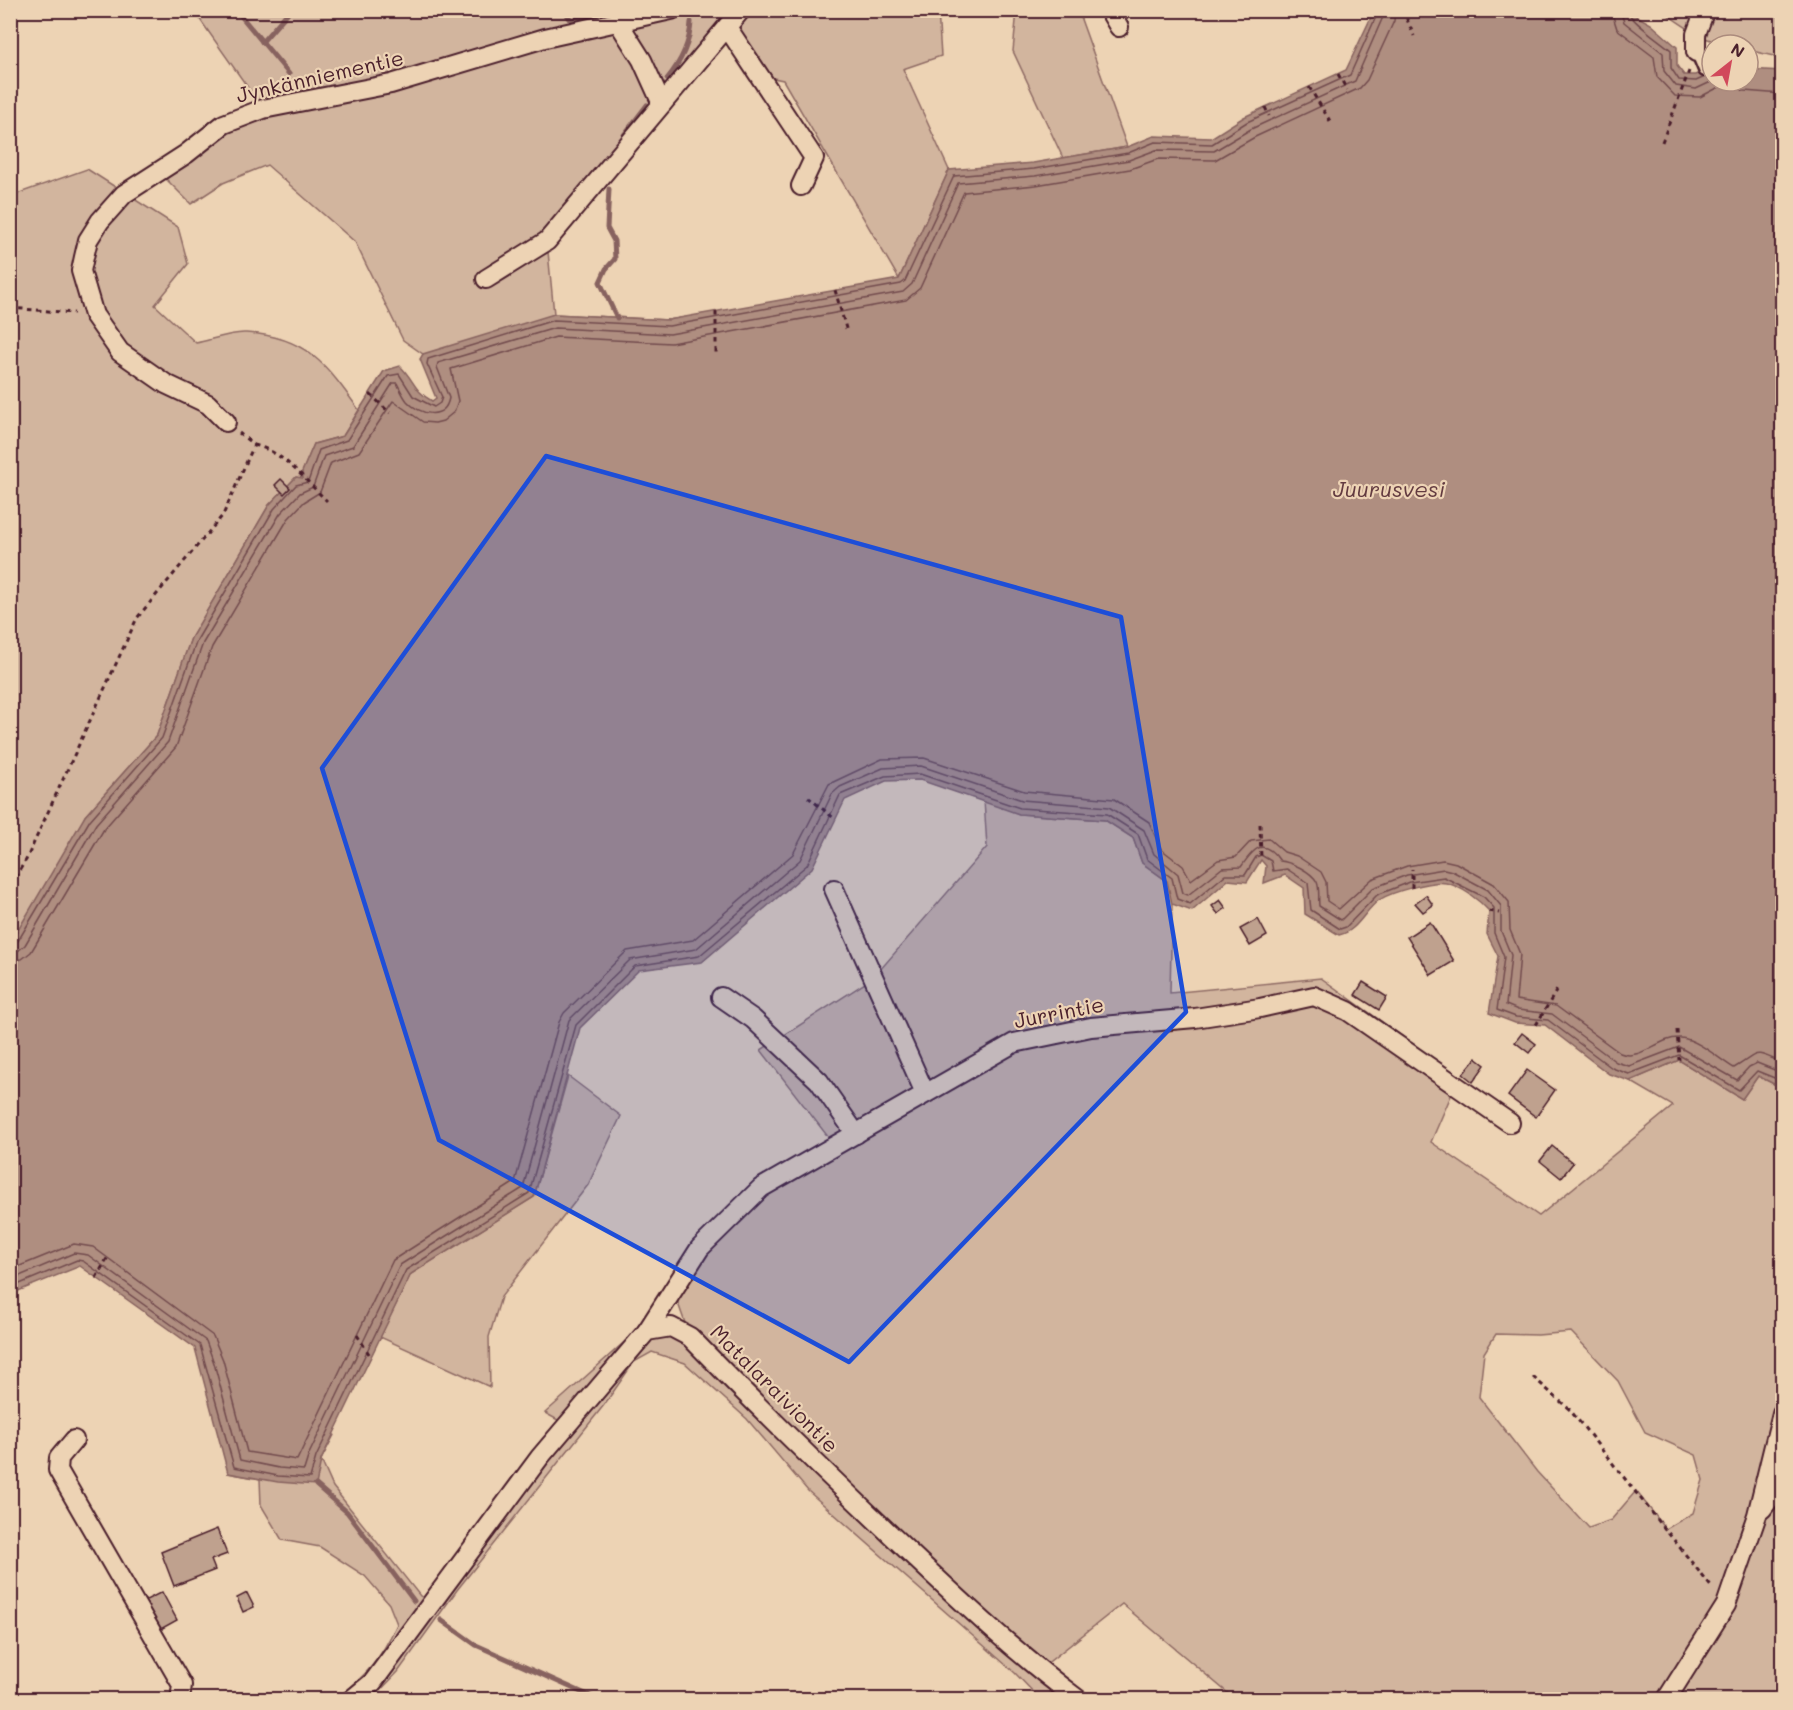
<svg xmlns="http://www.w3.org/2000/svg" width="1793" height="1710" font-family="Mali,sans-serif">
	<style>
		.green { fill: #d2b59e; stroke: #8e6a64; stroke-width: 1.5; fill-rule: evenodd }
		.water { fill: #af8e80; stroke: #87625e; stroke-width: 1.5 }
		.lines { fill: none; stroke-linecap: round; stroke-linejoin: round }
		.shore { stroke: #724b4d; stroke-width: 1.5 }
		.stream { stroke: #87625e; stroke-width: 5 }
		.building { fill: #bfa18e; stroke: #4a1f2b; stroke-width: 1.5 }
		.service-casing { stroke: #4a1f2b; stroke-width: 14 }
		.minor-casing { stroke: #4a1f2b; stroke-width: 22 }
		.path { stroke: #4a1f2b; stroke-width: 3; stroke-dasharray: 4.5 4.5; stroke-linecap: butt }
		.service { stroke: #edd3b4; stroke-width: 9 }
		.minor { stroke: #edd3b4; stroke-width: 18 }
		.marked { fill: #1d4ed8; fill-opacity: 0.2; stroke: #1d4ed8; stroke-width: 4.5; stroke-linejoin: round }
		.labels { text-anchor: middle; stroke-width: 4.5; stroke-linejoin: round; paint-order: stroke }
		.street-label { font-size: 21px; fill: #4a1f2b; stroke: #edd3b4 }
		.water-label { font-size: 22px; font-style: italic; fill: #633b40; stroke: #edd3b4 }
	</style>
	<rect width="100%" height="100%" fill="#edd3b4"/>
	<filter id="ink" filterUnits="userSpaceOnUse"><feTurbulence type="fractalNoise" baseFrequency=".0167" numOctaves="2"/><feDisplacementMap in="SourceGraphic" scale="12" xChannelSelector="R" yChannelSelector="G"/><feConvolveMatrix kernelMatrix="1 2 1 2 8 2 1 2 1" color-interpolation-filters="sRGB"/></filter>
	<g filter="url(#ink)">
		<g class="green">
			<path d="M194 11H938L941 56 903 69 949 170 899 279 783 80 759 75 727 27 547 241 554 314 668 320 695 316 697 351 423 354 403 340 355 242 267 165 223 183 191 204 157 170 263 109Z"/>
			<path d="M1017 11H1078L1127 147 1063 158 1013 51Z"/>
			<path d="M1662 11H1782V58L1748 50V45C1706 45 1696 34 1662 11Z"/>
			<path d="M87 169 178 227 188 264 155 305 196 343C211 340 231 332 246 333 306 336 327 365 359 410L343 436 314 444 302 472 303 479 296 477 269 505 191 638 157 735 85 816 11 1018V196Z"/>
			<path d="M984 800 1019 814 1105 820 1133 838 1142 863 1167 881 1172 904 1170 993 1321 978 1459 1077 1431 1142 1539 1216 1673 1106 1630 1081 1679 1060 1742 1099 1758 1076 1782 1088V1699H1235L1122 1604 1040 1669 1079 1699H1040L1015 1673 808 1491 747 1419 685 1363 652 1352 634 1362 604 1405 457 1590 398 1672 372 1699H336C367 1675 380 1660 397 1624L389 1604 365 1576 320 1547 282 1540 261 1505 260 1479 228 1473 254 1453 334 1435 321 1460 333 1487 420 1596 433 1603 567 1425 545 1413 630 1337 647 1331 690 1337 678 1303 677 1283 761 1188 831 1149 829 1138 761 1050 873 978 987 847ZM1571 1332 1618 1381 1645 1432 1696 1455 1703 1480 1693 1513 1666 1529 1636 1491 1611 1520 1589 1528 1537 1472 1479 1397 1484 1353 1496 1334 1538 1335Z"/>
			<path d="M568 1076 621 1116 588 1185 501 1297 489 1337 490 1387 380 1337 411 1274 534 1197Z"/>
		</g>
		<path class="water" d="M1374 11H1628L1651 24 1677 47V66L1684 75H1695L1712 67V81H1748V69L1782 71V1088L1758 1076 1742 1099 1679 1060 1630 1081 1609 1074 1545 1025 1515 1023 1489 1013 1498 956 1487 934 1489 911C1479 900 1461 886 1446 883 1434 880 1391 892 1379 900 1364 911 1358 931 1339 935L1305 914 1304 888 1285 875 1264 883 1266 866 1261 860 1247 882 1228 880 1192 911 1172 904 1167 881 1142 863 1133 838 1105 820 1019 814 920 780 886 781 845 800 812 868 702 962 639 970 580 1028 534 1197 411 1274 321 1460 316 1485 278 1482 228 1473 195 1348 80 1266 11 1294V942L85 816 157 735 191 638 269 505 296 477 303 478 302 472 314 444 343 436 384 371 400 366C415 381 413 390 432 401L436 398 420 359 423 354 554 314 668 320 899 279 949 170 1033 163 1127 147 1154 136 1211 138 1244 117 1346 70Z"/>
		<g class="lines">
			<g class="shore">
				<path d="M1611 10 1617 29 1654 57 1657 77 1675 96 1700 97 1729 82 1744 91 1782 94"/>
				<path d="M1620 10 1624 22 1663 53 1664 71 1676 86 1696 89 1713 81"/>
				<path d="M1627 10C1628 19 1662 42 1671 50V68L1679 80 1696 81 1705 77"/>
				<path d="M10 944 18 941 90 820 162 738 197 640 274 509 296 485 308 482 319 450 347 440 388 376 399 374 413 396 434 407 440 403 442 397 427 364 428 359 554 320 669 326 901 284 905 281 954 176 1034 169 1128 153 1155 142 1212 144 1247 122 1350 75 1379 10"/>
				<path d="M10 952 18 951 25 945 96 824 168 742 203 643 280 514 300 493 313 487 324 456 353 446 393 383H397C400 389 403 396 407 401 419 415 445 421 449 398L437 367 438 363 555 328 670 334 903 292 912 284 958 183 1035 176 1129 160 1156 150 1214 151 1251 129 1355 81 1386 10"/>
				<path d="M10 961 22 959 31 952 104 829 176 747 212 647 288 519 304 502 320 492 331 463 359 452 393 401 423 422 435 423 443 421 454 412 458 401 451 369 556 337 671 343 906 300 920 288 964 192 1036 185 1130 169 1158 159 1215 160 1255 137 1360 88 1367 80 1394 21 1395 10"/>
				<path d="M10 1270 74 1244 93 1247 213 1336 223 1360 247 1452 297 1460 393 1260 515 1182 559 1022 564 1013 627 951 693 940 793 854 829 784 882 759 924 758 1024 791 1114 799 1149 822 1161 849 1183 866 1191 880 1218 860 1236 857 1251 841 1269 839 1284 852 1297 856 1321 872 1326 882 1327 901 1339 909 1372 879 1407 866 1443 860 1456 863 1494 884 1509 902 1510 930 1520 954 1516 1000 1556 1006 1620 1053C1641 1062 1659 1036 1681 1038 1699 1040 1719 1059 1734 1068 1759 1054 1751 1048 1782 1063"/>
				<path d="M10 1280 74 1253 88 1255 206 1341 214 1363 240 1460 279 1468 304 1470 309 1454 400 1265 523 1188 569 1020 630 960 696 949 800 860 832 794 840 787 883 768 921 766 1022 800 1109 807 1144 830 1154 854 1178 874 1183 893 1188 895 1222 868 1241 867C1254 848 1263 837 1280 861 1291 862 1311 871 1317 882 1320 889 1318 899 1319 906L1341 920 1373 888 1407 875 1444 869 1452 871 1488 890 1501 906V931L1511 955 1506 1005 1518 1010 1552 1014 1616 1062 1629 1066 1679 1047 1737 1080 1749 1067 1757 1063 1782 1073"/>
				<path d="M10 1288 77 1260 83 1261 200 1345 234 1467 278 1476 310 1478 316 1457 406 1270 529 1193 576 1025 635 966 699 956 807 865 840 795 885 776 920 774 1020 808 1107 814 1138 834 1147 859 1172 878 1177 899 1190 904 1225 875H1245L1256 857 1261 855 1271 861 1273 871 1287 869 1308 883 1311 910 1340 929 1346 927 1377 895 1410 882 1444 877 1484 897 1494 908V933L1504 957 1497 1010 1516 1017 1548 1020 1612 1068 1629 1074 1679 1055 1739 1090 1757 1071 1782 1081"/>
			</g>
			<g class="stream">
				<path d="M236 10 289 74"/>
				<path d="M564 10 571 20 621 10"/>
				<path d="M262 42 290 10"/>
				<path d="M667 79C680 63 690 43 691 22"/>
				<path d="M624 135 647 105"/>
				<path d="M609 189 607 228 614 241 615 259 606 269 600 282 617 318"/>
				<path d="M316 1485 347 1512 414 1601"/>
				<path d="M441 1620 476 1645 599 1700"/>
			</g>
		</g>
		<g class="building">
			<path d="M281 479 290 488 284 494 275 485Z"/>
			<path d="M1426 895 1433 905 1423 912 1415 903Z"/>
			<path d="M1220 900 1226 908 1218 914 1212 906Z"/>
			<path d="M1258 919 1267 936 1250 946 1240 929Z"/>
			<path d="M1430 922 1454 961 1431 975 1407 937Z"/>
			<path d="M1363 982 1387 997 1379 1010 1355 995Z"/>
			<path d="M1522 1033 1536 1044 1529 1053 1515 1042Z"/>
			<path d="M1476 1058 1485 1065 1473 1082 1463 1074Z"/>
			<path d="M1527 1070 1555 1090 1536 1117 1508 1096Z"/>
			<path d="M1552 1146 1573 1163 1561 1178 1540 1161Z"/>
			<path d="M217 1529 227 1554 211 1560 215 1570 174 1586 161 1552Z"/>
			<path d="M162 1592 177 1620 159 1630 144 1601Z"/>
			<path d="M247 1593 254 1607 243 1612 237 1598Z"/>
		</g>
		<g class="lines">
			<defs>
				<path id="service" d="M1696 52 1704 71"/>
				<g id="minor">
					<path d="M1109 10 1119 27"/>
					<path d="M618 22 642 60 662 104"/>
					<path d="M727 27 814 158 801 186"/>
					<path d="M1696 52V34L1705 10"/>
					<path d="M486 279 547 241 741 10"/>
					<path d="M226 422 208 404 166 384 120 352 94 315 81 271 84 257 88 240 100 221 124 194 186 154 224 124 263 109 391 84 545 38 671 10"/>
					<path d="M834 889 925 1093"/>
					<path d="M721 997 753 1019 819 1081 856 1134"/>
					<path d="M647 1331 700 1248 761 1188 1014 1043 1091 1027 1195 1018 1260 1008 1314 996 1348 1011 1510 1123"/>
					<path d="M74 1440 59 1458 58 1470 182 1685 180 1700"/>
					<path d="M1762 1509 1782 1483"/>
					<path d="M351 1700 373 1682 540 1457 647 1331 671 1327 690 1337C761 1410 834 1481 907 1550 962 1602 1018 1655 1079 1700"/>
					<path d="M1666 1700 1726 1605 1757 1515 1782 1413"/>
				</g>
			</defs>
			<use href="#service" class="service-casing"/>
			<use href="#minor" class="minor-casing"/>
			<g class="path">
				<path d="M1403 10 1414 36"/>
				<path d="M1338 74 1347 90"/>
				<path d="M1309 87 1330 121"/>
				<path d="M1265 107 1269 116"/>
				<path d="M1662 142 1689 71"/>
				<path d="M835 290 847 332"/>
				<path d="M10 308 74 313"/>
				<path d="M716 312V357"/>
				<path d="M370 394 390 413"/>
				<path d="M254 445C284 452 305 480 327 501"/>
				<path d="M808 797 835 819"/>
				<path d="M1260 824 1261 860"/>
				<path d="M10 885 26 860 137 618 223 515 254 445 239 433"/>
				<path d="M1412 888V869"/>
				<path d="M1489 911 1499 913"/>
				<path d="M1536 1025 1558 988"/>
				<path d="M1677 1030 1679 1060"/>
				<path d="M96 1278 109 1255"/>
				<path d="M357 1335 371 1357"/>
				<path d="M1533 1377 1570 1410 1713 1589"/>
			</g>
			<use href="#service" class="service"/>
			<use href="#minor" class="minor"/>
		</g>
	</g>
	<path class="marked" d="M546 456 1121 617 1186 1012 849 1362 439 1140 322 768Z"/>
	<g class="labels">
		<g class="street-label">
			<text transform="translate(320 77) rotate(-13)" y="7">Jynkänniementie</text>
			<text transform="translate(1059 1013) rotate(-11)" y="7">Jurrintie</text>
			<text transform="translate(774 1389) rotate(45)" y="7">Matalaraiviontie</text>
		</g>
		<g class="water-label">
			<text x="1389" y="497">Juurusvesi</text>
		</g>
	</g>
	<rect width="1793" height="1710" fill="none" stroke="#edd3b4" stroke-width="36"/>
	<rect x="18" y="18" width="1757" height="1674" fill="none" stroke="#4a1f2b" stroke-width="2" filter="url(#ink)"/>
	<g transform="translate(1730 63) rotate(31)"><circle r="28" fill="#edd3b4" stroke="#ac8b7d" stroke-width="1.5"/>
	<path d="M0-4.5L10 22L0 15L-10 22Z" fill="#d1495b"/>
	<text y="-9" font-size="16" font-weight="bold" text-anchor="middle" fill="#4a1f2b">N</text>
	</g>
</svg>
